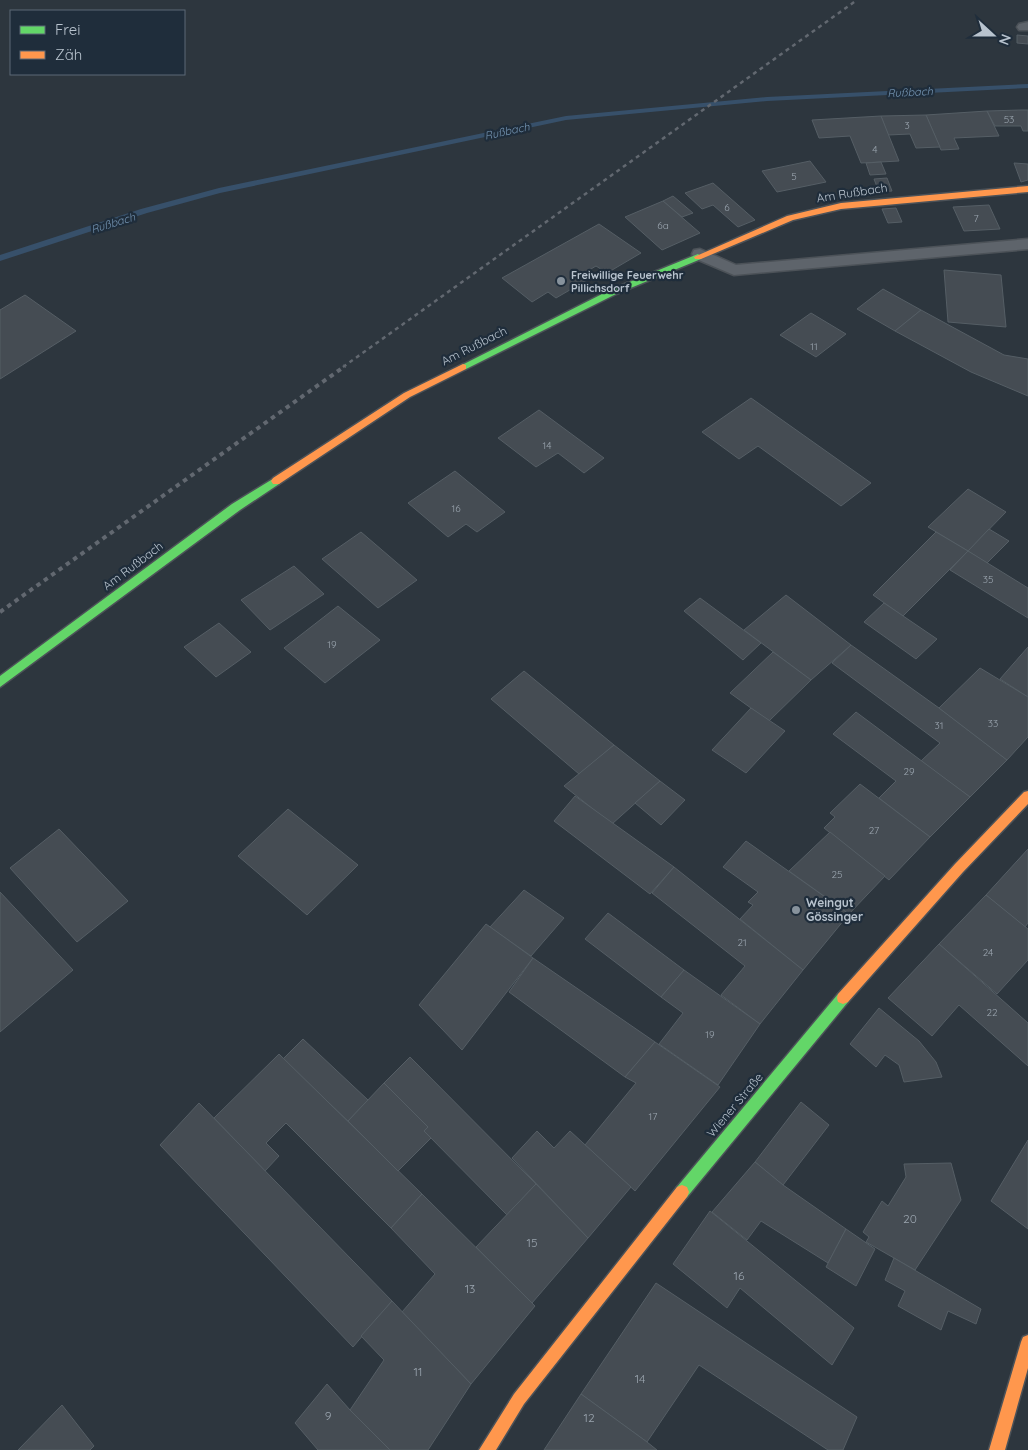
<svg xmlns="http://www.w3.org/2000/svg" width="1028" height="1450" font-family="Quicksand,sans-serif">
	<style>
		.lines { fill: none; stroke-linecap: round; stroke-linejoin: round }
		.stream { fill: #37506a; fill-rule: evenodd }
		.building { fill: #454c53; stroke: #555e65 }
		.lane-casing { stroke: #4c5258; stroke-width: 3 }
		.fast-casing { stroke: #4c5258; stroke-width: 3 }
		.slow-casing { stroke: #4c5258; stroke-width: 3 }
		.lane { fill: #5e646b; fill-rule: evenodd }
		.fast { fill: #63d668; fill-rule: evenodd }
		.slow { fill: #ff974d; fill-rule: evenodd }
		.rail-far1 { stroke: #626870; stroke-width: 2.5; stroke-dasharray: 4 4; stroke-linecap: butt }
		.rail { stroke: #626870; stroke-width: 4; stroke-dasharray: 4.5 4.5; stroke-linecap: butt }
		.poi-dot { fill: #87929c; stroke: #1f2d3b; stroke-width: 2 }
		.labels { text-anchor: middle; stroke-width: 4.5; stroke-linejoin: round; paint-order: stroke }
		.number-label { font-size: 10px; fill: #9ba5af }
		.far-water-label { font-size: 11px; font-style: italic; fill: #7696b4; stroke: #1f2d3b }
		.far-poi-label { font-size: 11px; font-weight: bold; fill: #b8c3ce; stroke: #1f2d3b; text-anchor: start }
		.street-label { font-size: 12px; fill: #b8c3ce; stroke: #1f2d3b }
		.poi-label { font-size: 12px; font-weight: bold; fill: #b8c3ce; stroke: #1f2d3b; text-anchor: start }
		.near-number-label { font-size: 12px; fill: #9ba5af }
	</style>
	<rect width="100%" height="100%" fill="#2d363e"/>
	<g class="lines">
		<path class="stream" d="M1028 84V88L767 101 566 120 220 193 147 213 0 261V255L141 209 219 188 566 116 767 97Z"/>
	</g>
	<g class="building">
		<path d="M1017 35 1028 36V44L1017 43Z"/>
		<path d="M1021 110H1028V131H1023L1021 126H995L987 111Z"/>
		<path d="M987 111 999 136 954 138 959 149 941 150 926 115Z"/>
		<path d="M926 115 940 147 916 148 910 134 888 135 881 116Z"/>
		<path d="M881 116 899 161 861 163 850 136 819 138 812 120Z"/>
		<path d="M810 161 826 182 777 192 762 171Z"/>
		<path d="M881 162 886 174 870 175 866 163Z"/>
		<path d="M1014 163 1028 164V180L1021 182Z"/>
		<path d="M887 178 892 191 879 192 874 179Z"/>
		<path d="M713 183 755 220 738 227 713 205 702 209 685 193Z"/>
		<path d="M673 196 693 213 682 217 663 201Z"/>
		<path d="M663 201 700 233 662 250 625 217Z"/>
		<path d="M989 205 1000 229 964 231 953 207Z"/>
		<path d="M896 208 902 222 888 223 882 209Z"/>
		<path d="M599 224 641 253 607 273 596 266 581 275 587 280 556 298 548 292 532 302 502 278Z"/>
		<path d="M944 270 1001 275 1006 327 948 322Z"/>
		<path d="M883 289 921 310 895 331 857 309Z"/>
		<path d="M25 295 76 331 0 379V310Z"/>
		<path d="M921 310 1004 355 1028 359V396L971 372 895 331Z"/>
		<path d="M811 313 846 334 816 357 780 335Z"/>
		<path d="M751 398 871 483 841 506 758 446 739 459 702 432Z"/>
		<path d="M539 410 604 458 584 473 558 453 536 467 498 438Z"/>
		<path d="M455 471 505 512 477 532 466 524 448 537 408 503Z"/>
		<path d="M968 489 1006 512 968 551 928 527Z"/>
		<path d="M989 529 1009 541 987 563 968 551Z"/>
		<path d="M361 532 417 580 378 608 322 559Z"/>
		<path d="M936 532 968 551 903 616 873 595Z"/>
		<path d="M968 551 1028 588V618L950 570Z"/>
		<path d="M294 566 324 594 270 630 241 600Z"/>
		<path d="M786 595 851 645 811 680 744 630Z"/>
		<path d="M700 598 761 643 743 660 684 611Z"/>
		<path d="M884 603 937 639 916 659 864 622Z"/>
		<path d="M338 606 380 640 325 683 284 648Z"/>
		<path d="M219 623 251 652 216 677 184 647Z"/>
		<path d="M851 645 939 708 1007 760 970 797 921 761 940 743 832 663Z"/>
		<path d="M1028 647V697L1000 679Z"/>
		<path d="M773 652 811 680 769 721 730 693Z"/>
		<path d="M980 668 1028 697V737L1007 760 939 708Z"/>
		<path d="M524 671 614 745 579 774 491 699Z"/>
		<path d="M751 708 785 731 746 773 712 750Z"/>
		<path d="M856 712 970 797 930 837 879 798 896 781 833 734Z"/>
		<path d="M614 745 660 781 612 824 564 786Z"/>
		<path d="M660 781 685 800 661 825 635 803Z"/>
		<path d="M860 784 930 837 889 880 824 828 835 817 830 813Z"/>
		<path d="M575 796 674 867 650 894 554 821Z"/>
		<path d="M288 809 358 865 307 915 238 856Z"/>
		<path d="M59 829 128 901 77 942 10 868Z"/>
		<path d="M830 832 885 876 849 914 789 871Z"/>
		<path d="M746 841 849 914 803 970 740 919 753 905 748 902 758 892 723 867Z"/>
		<path d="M1028 849V923L1025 927 986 895Z"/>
		<path d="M674 867 803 970 760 1024 721 995 745 966 652 893Z"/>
		<path d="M524 890 564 918 531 956 490 927Z"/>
		<path d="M0 892 73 970 0 1032Z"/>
		<path d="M986 895 1028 929V960L997 994 939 944Z"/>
		<path d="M608 913 684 970 661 997 585 939Z"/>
		<path d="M486 924 533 958 462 1050 419 1005Z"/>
		<path d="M939 944 1028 1023V1066L959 1005 932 1036 888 998Z"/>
		<path d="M533 958 655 1042 625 1077 509 992Z"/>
		<path d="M684 970 760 1024 718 1085 659 1044 683 1013 661 997Z"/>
		<path d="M879 1008 919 1041 936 1062 942 1077 904 1082 899 1065 885 1055 876 1067 850 1044Z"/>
		<path d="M303 1039 368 1100 348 1121 283 1059Z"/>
		<path d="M655 1042 720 1087 635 1191 585 1145 636 1083 625 1077Z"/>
		<path d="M279 1054 422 1194 391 1228 286 1123 266 1143 279 1156 265 1171 214 1118Z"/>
		<path d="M410 1057 536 1184 507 1215 424 1131 428 1127 384 1083Z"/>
		<path d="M384 1083 428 1127 424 1131 431 1138 398 1171 348 1121Z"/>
		<path d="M801 1102 829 1125 783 1185 755 1162Z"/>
		<path d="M199 1103 392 1301 353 1347 160 1145Z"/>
		<path d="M537 1131 554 1148 570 1131 631 1187 588 1238 512 1158Z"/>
		<path d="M1028 1140V1229L991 1201Z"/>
		<path d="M755 1162 783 1185 846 1229 828 1263 761 1221 747 1240 712 1212Z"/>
		<path d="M951 1163 961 1200 915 1270 866 1242 869 1237 863 1232 882 1201 888 1206 906 1177 904 1164Z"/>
		<path d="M536 1184 588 1238 532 1303 476 1247Z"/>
		<path d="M422 1194 535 1306 471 1384 402 1312 435 1274 391 1228Z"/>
		<path d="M710 1211 854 1328 832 1365 740 1288 727 1308 673 1264Z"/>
		<path d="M846 1229 875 1249 856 1286 826 1267Z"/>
		<path d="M894 1258 981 1309 976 1324 948 1311 941 1330 898 1306 905 1291 885 1280Z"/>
		<path d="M656 1283 857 1417 843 1450H828L699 1365 647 1442 581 1394Z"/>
		<path d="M392 1301 471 1384 428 1450H390L350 1410 384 1360 361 1336Z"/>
		<path d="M327 1384 350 1410 390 1450H318L295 1423Z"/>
		<path d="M581 1394 647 1442 657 1450H544Z"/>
		<path d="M62 1405 94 1446 90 1450H18Z"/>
	</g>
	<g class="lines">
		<defs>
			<g id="lane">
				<path d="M1028 22V30H1019L1017 27 1019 24Z"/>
				<path d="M1028 239V249L734 275 694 258 692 254 694 250 700 249 736 265Z"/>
			</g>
			<g id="fast">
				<path d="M698 254 702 257 701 259 616 294 466 369H460L458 367 610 290Z"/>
				<path d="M276 477 281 481 279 484 240 510 0 687V676L232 504Z"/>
				<path d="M843 992 848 994 849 998 848 1002 687 1197 682 1199 677 1197 675 1192 677 1187 838 994Z"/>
			</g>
			<g id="slow">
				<path d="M1028 186V192L841 209 793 220 701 259H695L694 257 787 216 841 203Z"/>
				<path d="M463 364 466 365V369L410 397 279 484H273L271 481 273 478 404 393Z"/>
				<path d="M1028 791V804L963 872 848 1002 843 1004 838 1002 837 998 838 994 955 864 1024 792Z"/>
				<path d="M682 1185 687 1187 689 1192 687 1197 524 1404 496 1450H479L514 1394 677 1187Z"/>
				<path d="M1028 1335V1368L1005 1450H989L1021 1342 1023 1337Z"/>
			</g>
		</defs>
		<use href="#lane" class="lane-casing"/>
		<use href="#fast" class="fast-casing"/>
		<use href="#slow" class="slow-casing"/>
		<use href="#lane" class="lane"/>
		<use href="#fast" class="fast"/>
		<use href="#slow" class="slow"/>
		<path class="rail-far1" d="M343 367 857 0"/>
		<path class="rail" d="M0 612 345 366"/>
	</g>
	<g class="poi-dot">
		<circle cx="561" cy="281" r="5"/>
		<circle cx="796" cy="910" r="5"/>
	</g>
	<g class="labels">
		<g class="number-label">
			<text x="1009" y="123">53</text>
			<text x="907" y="129">3</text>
			<text x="875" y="153">4</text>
			<text x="794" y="180">5</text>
			<text x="727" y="211">6</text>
			<text x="976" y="222">7</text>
			<text x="663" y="229">6a</text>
			<text x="814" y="350">11</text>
			<text x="547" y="449">14</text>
			<text x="456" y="512">16</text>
			<text x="988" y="583">35</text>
			<text x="332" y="648">19</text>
			<text x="993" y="727">33</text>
			<text x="939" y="729">31</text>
			<text x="909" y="775">29</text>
			<text x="874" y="834">27</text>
			<text x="837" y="878">25</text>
			<text x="742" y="946">21</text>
			<text x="988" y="956">24</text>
			<text x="992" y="1016">22</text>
			<text x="710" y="1038">19</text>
			<text x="653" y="1120">17</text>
		</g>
		<g class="far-water-label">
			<text transform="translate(910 92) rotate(-3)" y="4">Rußbach</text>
			<text transform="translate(507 131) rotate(-12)" y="4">Rußbach</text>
			<text transform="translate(113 223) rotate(-17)" y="4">Rußbach</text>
		</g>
		<g class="far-poi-label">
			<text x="571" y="279">Freiwillige Feuerwehr<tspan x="571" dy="13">Pillichsdorf</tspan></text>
		</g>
		<g class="street-label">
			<text transform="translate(852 193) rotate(-9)" y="4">Am Rußbach</text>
			<text transform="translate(474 346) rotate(-27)" y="4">Am Rußbach</text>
			<text transform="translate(133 566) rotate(-37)" y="4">Am Rußbach</text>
			<text transform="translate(735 1105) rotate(-50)" y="4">Wiener Straße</text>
		</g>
		<g class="poi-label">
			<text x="806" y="907">Weingut<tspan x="806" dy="14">Gössinger</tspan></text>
		</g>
		<g class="near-number-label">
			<text x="910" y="1223">20</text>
			<text x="532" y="1247">15</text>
			<text x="739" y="1280">16</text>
			<text x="470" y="1293">13</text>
			<text x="418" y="1376">11</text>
			<text x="640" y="1383">14</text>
			<text x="328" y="1420">9</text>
			<text x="589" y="1422">12</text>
		</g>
	</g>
	<rect x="10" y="10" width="175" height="65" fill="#1f2d3b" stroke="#5c6976"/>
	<rect x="20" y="26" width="25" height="8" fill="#63d668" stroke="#5c6976"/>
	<text x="55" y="35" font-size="15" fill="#b8c3ce">Frei</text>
	<rect x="20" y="51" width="25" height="8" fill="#ff974d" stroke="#5c6976"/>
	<text x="55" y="60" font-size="15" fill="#b8c3ce">Zäh</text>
	<g transform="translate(993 35) rotate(111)" stroke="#1f2d3b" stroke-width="4" paint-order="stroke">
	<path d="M0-4L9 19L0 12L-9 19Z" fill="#b8c3ce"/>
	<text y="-8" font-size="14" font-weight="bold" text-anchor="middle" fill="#b8c3ce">N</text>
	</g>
</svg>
